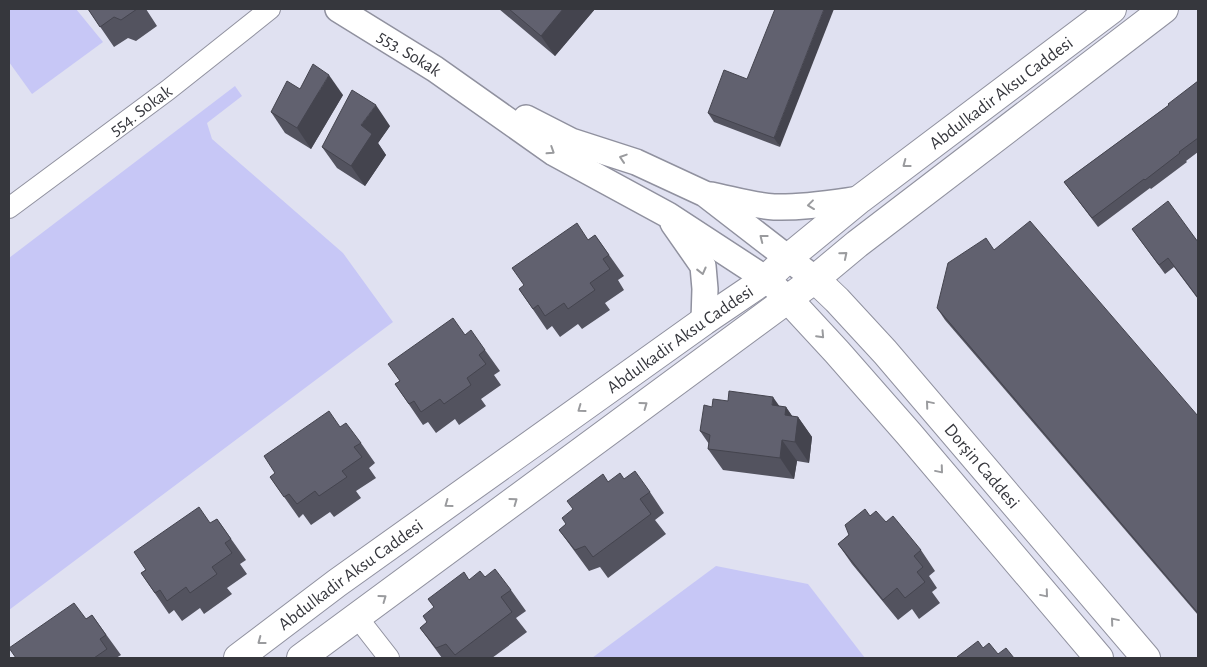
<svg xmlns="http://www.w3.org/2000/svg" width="1207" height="667" font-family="'Alegreya Sans',sans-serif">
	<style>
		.grass { fill: #c7c7f6 }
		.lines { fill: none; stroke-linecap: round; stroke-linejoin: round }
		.minor-casing { stroke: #90919f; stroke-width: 22 }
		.tertiary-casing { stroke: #90919f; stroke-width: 28 }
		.secondary-casing { stroke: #90919f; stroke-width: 30 }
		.minor { stroke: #fff; stroke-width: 20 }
		.tertiary { stroke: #fff; stroke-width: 25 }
		.secondary { stroke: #fff; stroke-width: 28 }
		.wall { fill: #53535f }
		.shaded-wall { fill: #44444e }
		.building { fill: #61616f; stroke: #44444e }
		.oneway { stroke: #9a9b9e }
		.labels { text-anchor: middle; stroke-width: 5; stroke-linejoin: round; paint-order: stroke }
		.street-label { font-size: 18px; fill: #36373d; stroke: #fff }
	</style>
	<rect width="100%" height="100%" fill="#e0e1f1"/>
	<g class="grass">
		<path d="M9 9H76L103 42 32 94 9 62Z"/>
		<path d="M235 86 242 96 207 123 212 139 343 253 393 322 9 610V258Z"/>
		<path d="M716 566 808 584 865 658H592Z"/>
	</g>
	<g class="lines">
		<defs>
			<g id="minor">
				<path id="s1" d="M9 208 168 90 270 9"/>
				<path d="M357 617 389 658"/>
			</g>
			<g id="tertiary">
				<path id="s2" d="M338 9 435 69 554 153 668 215 766 279 788 299"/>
				<path d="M526 118 571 141 636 162 705 194 815 279"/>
				<path d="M711 195C731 199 754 206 774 207 802 208 831 203 860 199"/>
				<path d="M673 223 703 266 705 289 704 321"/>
			</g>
			<g id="secondary">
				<path id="s3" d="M815 279 837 300 885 352 1146 658"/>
				<path d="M788 299 837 352 909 434 1099 658"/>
				<path id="s4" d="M238 658 337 583 704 321 766 279 788 258 860 199 1112 9"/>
				<path d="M301 658 788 299 815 279 857 244 1164 9"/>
			</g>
		</defs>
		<use href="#minor" class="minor-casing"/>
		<use href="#tertiary" class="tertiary-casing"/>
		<use href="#secondary" class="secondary-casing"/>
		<use href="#minor" class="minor"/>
		<use href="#tertiary" class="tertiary"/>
		<use href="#secondary" class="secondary"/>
	</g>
	<g class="wall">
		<path d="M88 9H146L157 26 136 41 128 38 114 47Z"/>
		<path d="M499 9H595L555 56Z"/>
		<path d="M747 79 780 147 714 122 708 113Z"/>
		<path d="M1198 81V152L1186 161 1187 162 1151 189 1150 188 1098 227 1064 182 1169 105Z"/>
		<path d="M300 89 343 95 311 149 285 133 271 112Z"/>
		<path d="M390 126 378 143 386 155 365 186 337 168 322 147Z"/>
		<path d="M1132 229 1198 242V299L1174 267 1165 274Z"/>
		<path d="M595 235 624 276 618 280 624 290 605 303 610 310 582 329 578 324 560 337 552 326 547 330 519 289Z"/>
		<path d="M994 250 1198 416V615L945 320 937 308Z"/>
		<path d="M465 335 485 350 500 371 494 375 501 385 481 399 486 406 459 425 455 419 436 433 428 422 423 425 395 384Z"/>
		<path d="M728 401 786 407 792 416 798 417 812 437 809 463 797 461 794 479 723 470 708 449 709 444 700 431 712 407Z"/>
		<path d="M340 427 361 443 375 463 369 468 376 478 356 491 361 498 334 517 330 512 311 525 303 514 299 518 270 477Z"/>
		<path d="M624 479 650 492 664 513 655 520 666 534 608 578 600 567 589 571 559 530 566 524 608 482Z"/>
		<path d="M870 516 886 522 921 550 935 571 929 576 937 588 932 592 940 603 919 619 912 609 898 620 852 564 838 544Z"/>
		<path d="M217 519 246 560 240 564 247 574 227 588 232 594 204 614 200 608 182 621 174 610 169 614 141 573Z"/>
		<path d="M485 577 511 590 526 611 516 618 527 632 492 658H442L420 628 427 622 434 607 428 599 469 580Z"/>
		<path d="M92 615 121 655 116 658H16L86 619Z"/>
	</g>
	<g class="shaded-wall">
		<path d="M563 9H595L555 56 541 36Z"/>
		<path d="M824 9H834L780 147 774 138Z"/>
		<path d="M329 75 343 95 311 149 297 128Z"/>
		<path d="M376 105 390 126 378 143 386 155 365 186 351 166 361 125Z"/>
		<path d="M773 397 785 414 786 407 797 423 798 417 812 437 809 463 795 442 772 405Z"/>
		<path d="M782 440 797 461 794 479 780 458Z"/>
	</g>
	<g class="building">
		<path d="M88 9H137L121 20 114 17 100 27Z"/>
		<path d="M509 9H563L541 36Z"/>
		<path d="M775 9H824L774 138 708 113 724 70 747 79Z"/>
		<path d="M313 64 329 75 297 128 271 112 287 81 300 89Z"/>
		<path d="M1198 81V138L1179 152 1180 153 1145 180 1144 179 1092 218 1064 182 1169 105 1168 104Z"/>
		<path d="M352 90 376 105 361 125 372 134 351 166 322 147Z"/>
		<path d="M1168 201 1198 242V298L1168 258 1159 265 1132 229Z"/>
		<path d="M1030 221 1198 416V613L937 308 948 263 986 238 994 250Z"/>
		<path d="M577 223 588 240 595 235 609 255 603 259 610 269 590 283 595 290 568 309 564 303 545 316 538 305 533 309 519 289 524 285 512 268Z"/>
		<path d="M453 318 465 335 471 330 485 350 479 355 486 364 467 378 471 385 444 404 440 399 421 412 414 401 409 404 395 384 400 381 388 364Z"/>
		<path d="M729 391 773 397 772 405 786 407 785 415 798 417 795 442 782 440 780 458 708 449 710 435 700 431 704 405 712 407 713 399 728 401Z"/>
		<path d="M329 411 340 427 346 423 361 443 354 447 362 457 342 471 347 477 319 496 315 491 297 504 289 494 284 497 270 477 275 473 264 456Z"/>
		<path d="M635 471 650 492 640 499 651 514 593 557 585 546 575 550 559 530 566 524 562 518 573 509 567 501 603 474 608 482 620 473 624 479Z"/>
		<path d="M199 507 210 523 217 519 231 539 225 543 232 553 212 567 217 574 190 593 186 587 167 601 160 590 155 593 141 573 146 570 134 552Z"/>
		<path d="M865 509 870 516 876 511 886 522 893 516 921 550 914 556 923 567 917 572 925 582 905 598 897 588 883 600 838 544 849 535 845 525Z"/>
		<path d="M495 569 511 590 501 597 512 612 455 655 446 644 436 648 420 628 427 622 423 616 434 607 428 599 464 572 469 580 480 571 485 577Z"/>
		<path d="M74 603 86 619 92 615 106 635 100 639 107 649 94 658H16L9 648Z"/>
		<path d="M978 641 983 648 989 643 998 654 1006 648 1014 658H958L957 657Z"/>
	</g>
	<defs><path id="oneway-chevron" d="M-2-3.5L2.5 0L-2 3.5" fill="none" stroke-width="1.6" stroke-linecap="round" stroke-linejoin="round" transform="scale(1.25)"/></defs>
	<g class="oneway">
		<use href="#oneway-chevron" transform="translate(551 151) rotate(33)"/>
		<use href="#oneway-chevron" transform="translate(623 158) rotate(-162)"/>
		<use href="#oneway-chevron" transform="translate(906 164) rotate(143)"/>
		<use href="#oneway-chevron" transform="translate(811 205) rotate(173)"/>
		<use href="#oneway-chevron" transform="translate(763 238) rotate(-142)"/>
		<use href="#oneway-chevron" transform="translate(844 255) rotate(-40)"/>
		<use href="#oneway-chevron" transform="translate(702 271) rotate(76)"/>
		<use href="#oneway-chevron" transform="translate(821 335) rotate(47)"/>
		<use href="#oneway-chevron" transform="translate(929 404) rotate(-130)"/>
		<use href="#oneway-chevron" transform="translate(644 405) rotate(-36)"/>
		<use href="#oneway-chevron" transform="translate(581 409) rotate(144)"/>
		<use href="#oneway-chevron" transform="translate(940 470) rotate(50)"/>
		<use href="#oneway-chevron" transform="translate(514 501) rotate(-36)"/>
		<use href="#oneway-chevron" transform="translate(448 504) rotate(144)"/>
		<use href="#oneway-chevron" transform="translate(1045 594) rotate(50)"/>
		<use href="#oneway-chevron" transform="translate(383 598) rotate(-36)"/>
		<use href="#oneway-chevron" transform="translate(1114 621) rotate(-130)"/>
		<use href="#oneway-chevron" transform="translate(261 641) rotate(143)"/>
	</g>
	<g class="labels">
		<g class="street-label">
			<text dy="6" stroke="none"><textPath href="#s2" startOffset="84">553. Sokak</textPath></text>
			<text dy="6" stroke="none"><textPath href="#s4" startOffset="950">Abdulkadir Aksu Caddesi</textPath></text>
			<text dy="6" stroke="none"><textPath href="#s1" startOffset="164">554. Sokak</textPath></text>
			<text dy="6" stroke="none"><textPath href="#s4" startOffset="545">Abdulkadir Aksu Caddesi</textPath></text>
			<text dy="6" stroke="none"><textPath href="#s3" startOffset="251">Dorşin Caddesi</textPath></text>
			<text dy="6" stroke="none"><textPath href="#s4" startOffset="140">Abdulkadir Aksu Caddesi</textPath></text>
		</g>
	</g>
	<rect width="1207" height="667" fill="none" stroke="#36373d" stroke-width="20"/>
</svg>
